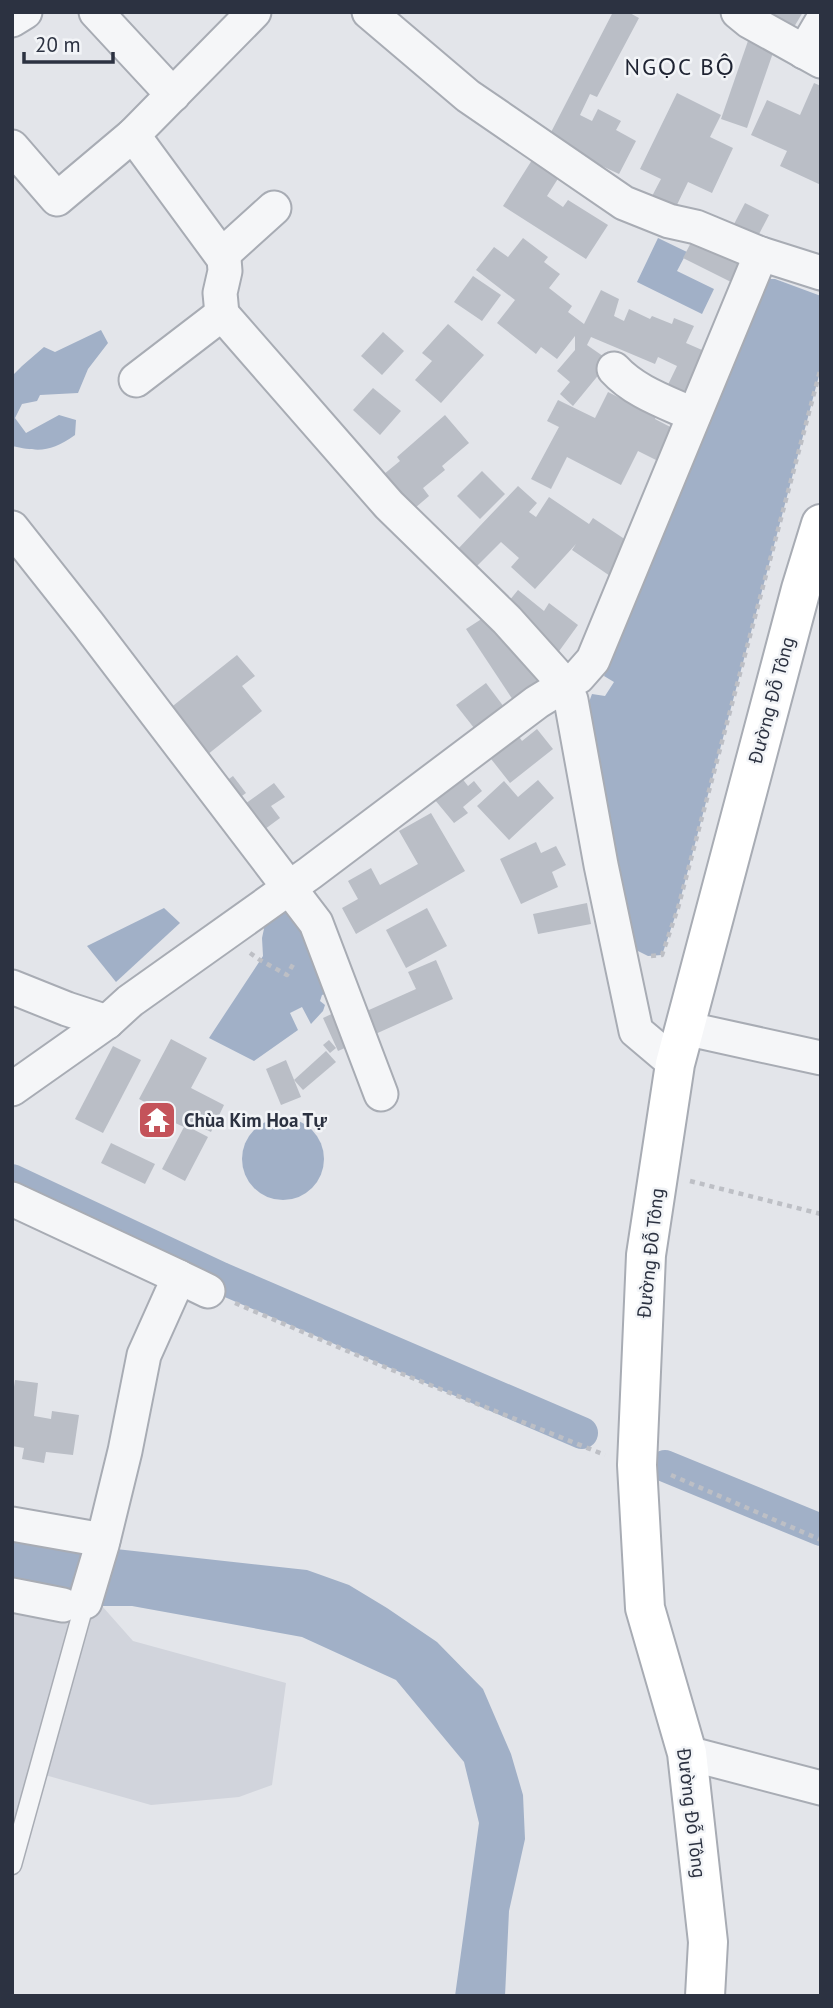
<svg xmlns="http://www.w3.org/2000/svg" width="833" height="2008" font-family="'PT Sans',sans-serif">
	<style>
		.built { fill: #d1d4dc }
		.water { fill: #a1b0c7 }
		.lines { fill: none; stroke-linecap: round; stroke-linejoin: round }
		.canal { stroke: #a1b0c7; stroke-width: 32 }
		.building { fill: #babec6 }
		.service-casing { stroke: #a8acb4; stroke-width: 21 }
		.minor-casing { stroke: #a8acb4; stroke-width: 37 }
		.secondary-casing { stroke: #a8acb4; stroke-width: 42 }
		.path { stroke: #bdbfc5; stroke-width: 4.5; stroke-dasharray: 5 5; stroke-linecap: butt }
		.service { stroke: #f5f6f8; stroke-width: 18 }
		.minor { stroke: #f5f6f8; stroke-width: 33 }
		.secondary { stroke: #fff; stroke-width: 38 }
		.labels { text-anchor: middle; stroke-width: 5; stroke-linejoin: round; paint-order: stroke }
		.street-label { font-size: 19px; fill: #2c3241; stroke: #f2f4f7 }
		.poi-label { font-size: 19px; font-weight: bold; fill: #2c3241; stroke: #f2f4f7; text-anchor: start }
		.quarter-label { font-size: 23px; letter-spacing: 2px; fill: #1e2332; stroke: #f2f4f7 }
	</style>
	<rect width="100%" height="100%" fill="#e3e5ea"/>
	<path class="built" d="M12 1584 102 1606 133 1641 286 1683 272 1785 239 1797 151 1805 38 1773 12 1865Z"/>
	<g class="water">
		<path d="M658 238 687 252 677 271 714 289 702 314 637 282Z"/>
		<path d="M763 279H775L821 296V368L678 908 662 955 648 956 628 946 585 713 592 694 605 696 614 682 604 676Z"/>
		<path d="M101 330 108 343 88 369 78 393 40 395 37 401 22 404 15 418 26 433 59 415 76 420 75 435C51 452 40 452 12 446V376L22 366 44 347 55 352Z"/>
		<path d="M297 906 325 994 322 995 320 1001 325 1005 323 1011 311 1024 302 1007 290 1013 298 1030 254 1061 209 1038 263 956 262 938 265 924Z"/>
		<path d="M164 908 180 923 116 982 87 946Z"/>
		<circle cx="283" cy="1159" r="41"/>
		<path d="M12 1526 116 1549 307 1570 349 1585 387 1608 437 1642 483 1689 511 1754 523 1795 525 1839 509 1911 505 1996H455L479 1823 464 1762 396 1680 302 1637 132 1606H102L12 1584Z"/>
	</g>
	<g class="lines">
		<g class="canal">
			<path d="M12 1180 221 1278 582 1433"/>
			<path d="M665 1466 821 1530"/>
		</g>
	</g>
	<g class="building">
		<path d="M613 12H628L639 18 597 97 590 94 580 115 592 121 598 109 621 121 616 130 636 141 619 174 547 140Z"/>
		<path d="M770 12H803L794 27Z"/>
		<path d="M749 38 775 47 747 128 721 119Z"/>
		<path d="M814 83 821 86V185L780 166 787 151 751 135 767 100 800 115Z"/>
		<path d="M677 93 721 115 710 137 733 148 712 193 688 182 674 211 650 200 661 179 640 169Z"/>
		<path d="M532 160 559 177 547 196 563 207 568 200 608 225 586 259 503 206Z"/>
		<path d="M745 203 769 215 757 238 733 226Z"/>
		<path d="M696 233 749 258 735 284 683 258Z"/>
		<path d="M523 238 548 257 544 262 560 274 549 288 572 306 568 312 584 324 601 290 619 299 614 316 624 321 629 309 650 319 652 316 672 324 674 318 694 326 686 343 709 353 686 404 663 395 677 366 658 357 655 364 591 337 587 345 610 361 573 406 560 394 570 382 557 371 575 350V336L557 359 541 347 536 354 497 323 515 300 476 270 494 247 508 257Z"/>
		<path d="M473 276 501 295 482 321 454 302Z"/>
		<path d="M448 324 484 355 441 403 415 380 432 361 422 353Z"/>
		<path d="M383 332 404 351 382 375 361 356Z"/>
		<path d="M373 388 401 411 380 435 353 410Z"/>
		<path d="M608 392 656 416 655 419 676 430 660 462 638 451 621 485 567 457 551 489 531 479 559 427 547 421 558 400 595 418Z"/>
		<path d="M445 415 469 443 442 466 445 470 423 488 429 496 408 514 378 479 400 461 397 457Z"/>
		<path d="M482 471 505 494 480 519 457 496Z"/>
		<path d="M518 486 537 503 529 512 536 517 549 497 589 524 593 518 635 546 613 578 572 550 576 544 535 589 511 567 519 558 501 542 474 569 456 551Z"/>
		<path d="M518 590 544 611 549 603 578 625 557 654 501 611Z"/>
		<path d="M494 611 541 682 513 700 466 629Z"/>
		<path d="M237 655 255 676 242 686 262 711 207 755 169 709Z"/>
		<path d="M486 683 507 711 478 733 456 705Z"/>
		<path d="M513 728 522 741 537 729 553 749 510 783 484 750Z"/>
		<path d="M233 776 246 793 235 801 222 784Z"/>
		<path d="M461 777 468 786 474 781 482 791 463 807 468 813 454 823 430 794Z"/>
		<path d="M538 780 554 798 509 840 477 806 504 781 518 797Z"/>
		<path d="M274 783 285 797 271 806 280 818 257 835 238 809Z"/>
		<path d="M431 813 465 871 356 934 342 908 358 899 348 881 371 868 380 885 418 864 399 831Z"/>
		<path d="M536 842 541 853 556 846 566 865 552 872 558 887 521 904 500 859Z"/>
		<path d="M587 903 591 924 538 934 533 914Z"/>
		<path d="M427 908 447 946 406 968 386 930Z"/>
		<path d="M436 960 453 999 371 1036 360 1014 416 989 408 972Z"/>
		<path d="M340 1010 356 1043 338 1051 323 1018Z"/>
		<path d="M171 1039 207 1058 191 1088 224 1105 211 1132 187 1120 185 1125 208 1137 185 1181 162 1169 184 1127 173 1122 175 1118 139 1099Z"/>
		<path d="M329 1040 336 1048 330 1053 323 1045Z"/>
		<path d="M113 1046 141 1060 103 1133 75 1119Z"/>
		<path d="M326 1051 336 1062 303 1090 294 1080Z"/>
		<path d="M286 1060 301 1097 281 1105 266 1069Z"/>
		<path d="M111 1143 155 1164 145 1184 101 1163Z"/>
		<path d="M15 1380 38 1383 34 1416 51 1419 52 1411 79 1415 73 1455 46 1452 44 1463 22 1459 24 1448 12 1446V1401Z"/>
	</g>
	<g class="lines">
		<defs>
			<path id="service" d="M12 1865 85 1602"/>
			<g id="minor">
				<path d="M96 12 173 95"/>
				<path d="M369 12 468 96 624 203 669 221 696 227 761 254 821 273"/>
				<path d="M738 12 749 21 821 61"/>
				<path d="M12 20 25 12"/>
				<path d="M804 52 821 23"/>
				<path d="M133 135 224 259 225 271 220 293 222 314 389 505 507 620 559 678 571 700 601 865 636 1031 675 1064"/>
				<path d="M12 147 57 199 133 135 254 12"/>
				<path d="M222 255 274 208"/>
				<path d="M614 369C635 392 666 402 694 415"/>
				<path d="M136 380 222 314"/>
				<path d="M12 528 88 624 316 923 381 1094"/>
				<path d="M12 987 67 1009 107 1022 130 1001 310 873 537 702 578 677 593 660 761 254"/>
				<path d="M684 1028 821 1058"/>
				<path d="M12 1089 107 1022"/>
				<path d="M12 1199 179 1277 144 1355 125 1451 102 1545 85 1602"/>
				<path d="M179 1277 208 1291"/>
				<path d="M12 1524 103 1540"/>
				<path d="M12 1595 63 1605"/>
				<path d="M687 1753 821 1788"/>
			</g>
			<path id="secondary" d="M705 1996 708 1942 687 1753 645 1608 637 1465 646 1255 675 1064 801 589 821 524"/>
		</defs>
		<use href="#service" class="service-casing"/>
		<use href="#minor" class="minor-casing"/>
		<use href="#secondary" class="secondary-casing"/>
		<g class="path">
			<path d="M250 953 260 960 287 975 295 961"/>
			<path d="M651 956 662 955 678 908 821 367"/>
			<path d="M690 1181 821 1214"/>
			<path d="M235 1303 385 1367 605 1455"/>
			<path d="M671 1475 821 1540"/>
		</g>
		<use href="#service" class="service"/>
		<use href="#minor" class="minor"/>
		<use href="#secondary" class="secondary"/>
	</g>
	<defs>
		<symbol id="temple-square" viewBox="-11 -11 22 22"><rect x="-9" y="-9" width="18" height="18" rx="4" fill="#c4535a" stroke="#f2f4f7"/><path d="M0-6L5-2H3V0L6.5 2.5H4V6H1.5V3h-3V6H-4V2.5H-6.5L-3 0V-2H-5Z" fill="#fff"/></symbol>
	</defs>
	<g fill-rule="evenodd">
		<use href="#temple-square" x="135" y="1098" width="44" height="44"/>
	</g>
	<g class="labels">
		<g class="street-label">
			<text transform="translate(771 700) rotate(-75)" y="7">Đường Đỗ Tông</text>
			<text transform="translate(650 1253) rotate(-84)" y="7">Đường Đỗ Tông</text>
			<text transform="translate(692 1813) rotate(83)" y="7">Đường Đỗ Tông</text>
		</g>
		<g class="poi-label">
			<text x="184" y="1127">Chùa Kim Hoa Tự</text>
		</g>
		<g class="quarter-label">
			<text x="680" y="75">NGỌC BỘ</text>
		</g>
	</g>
	<rect width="833" height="2008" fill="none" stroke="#2c3241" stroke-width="28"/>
	<path d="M24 52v10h89v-10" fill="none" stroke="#2c3241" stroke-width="3.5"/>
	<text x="35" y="52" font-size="21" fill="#2c3241" stroke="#f2f4f7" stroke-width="5" paint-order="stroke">20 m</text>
</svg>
